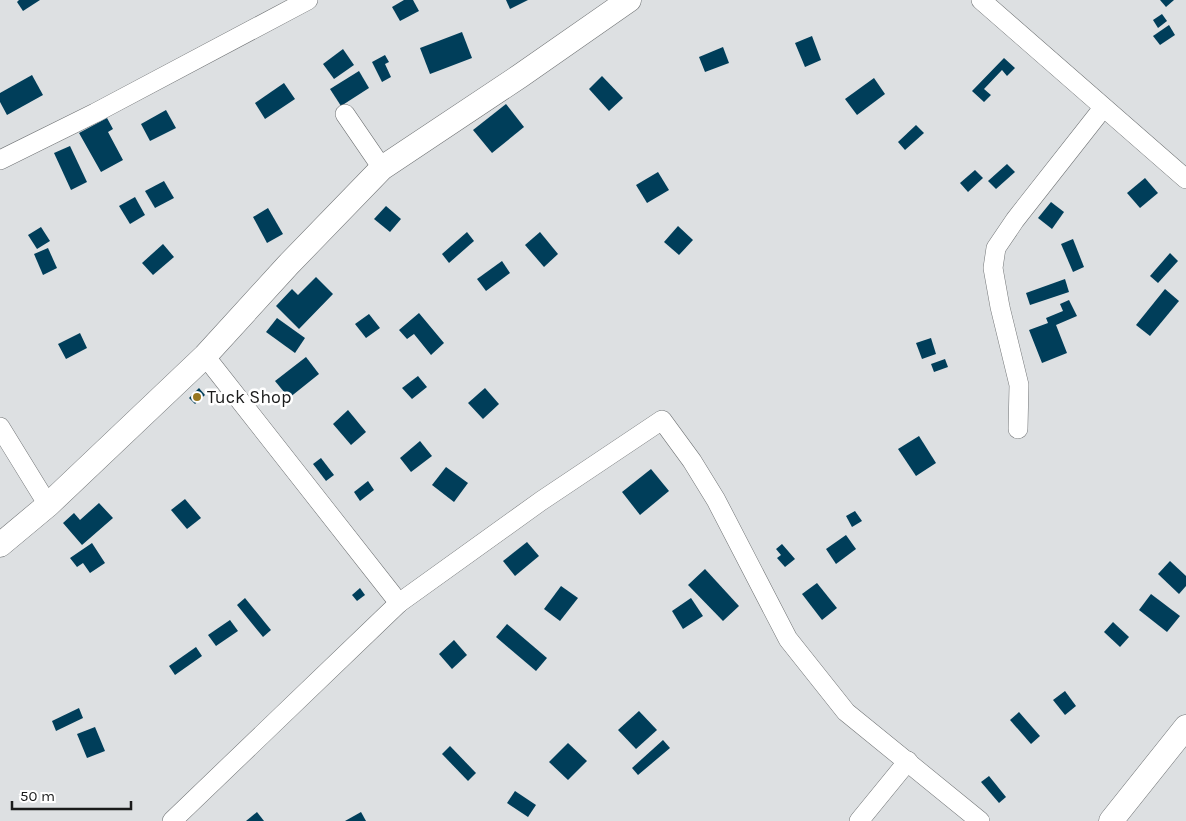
<svg xmlns="http://www.w3.org/2000/svg" width="1186" height="821" font-family="Karla,sans-serif">
	<style>
		.building { fill: #003e5a }
		.lines { fill: none; stroke-linecap: round; stroke-linejoin: round }
		.minor-casing { stroke: #707375; stroke-width: 20 }
		.tertiary-casing { stroke: #707375; stroke-width: 25 }
		.minor { stroke: #fff; stroke-width: 19 }
		.tertiary { stroke: #fff; stroke-width: 24 }
		.poi-dot { fill: #987720; stroke: #fff; stroke-width: 2 }
		.labels { text-anchor: middle; stroke-width: 5; stroke-linejoin: round; paint-order: stroke }
		.poi-label { font-size: 18px; fill: #1a1b1b; stroke: #fff; text-anchor: start }
	</style>
	<rect width="100%" height="100%" fill="#dde0e2"/>
	<g class="building">
		<path d="M19 0H40L23 11 17 2Z"/>
		<path d="M404 0H413L419 11 400 21 392 7Z"/>
		<path d="M506 0H528L510 9Z"/>
		<path d="M1160 0H1174L1166 7Z"/>
		<path d="M1162 14 1167 21 1158 28 1153 20Z"/>
		<path d="M1169 25 1175 35 1160 45 1153 36Z"/>
		<path d="M462 32 472 58 430 74 420 48Z"/>
		<path d="M812 36 821 60 805 67 795 43Z"/>
		<path d="M723 47 729 63 705 72 699 57Z"/>
		<path d="M343 49 354 65 334 79 323 64Z"/>
		<path d="M385 55 389 62 385 64 391 77 382 82 372 62Z"/>
		<path d="M1004 58 1015 68 1007 76 1002 70 984 89 991 95 984 102 972 91Z"/>
		<path d="M359 71 369 88 341 106 330 89Z"/>
		<path d="M32 75 43 95 7 115 0 102V93Z"/>
		<path d="M602 76 623 98 609 111 589 89Z"/>
		<path d="M874 78 885 94 857 115 845 99Z"/>
		<path d="M284 83 295 99 265 119 255 103Z"/>
		<path d="M506 104 524 127 492 153 473 130Z"/>
		<path d="M166 110 176 128 150 141 141 124Z"/>
		<path d="M107 118 113 129 108 132 123 160 101 172 79 133Z"/>
		<path d="M916 125 924 133 905 150 898 142Z"/>
		<path d="M70 146 87 182 71 190 54 153Z"/>
		<path d="M1007 164 1015 172 996 189 988 181Z"/>
		<path d="M975 170 983 178 968 192 960 183Z"/>
		<path d="M658 172 669 190 647 203 636 185Z"/>
		<path d="M1145 178 1158 193 1140 208 1127 193Z"/>
		<path d="M164 181 174 198 155 208 145 191Z"/>
		<path d="M135 197 145 215 130 224 119 206Z"/>
		<path d="M1051 202 1064 212 1052 229 1038 218Z"/>
		<path d="M386 206 401 219 390 232 374 219Z"/>
		<path d="M268 208 283 234 267 243 253 217Z"/>
		<path d="M678 226 693 240 679 255 664 242Z"/>
		<path d="M41 227 50 241 37 249 28 235Z"/>
		<path d="M467 232 474 241 449 263 442 254Z"/>
		<path d="M540 232 558 254 544 267 525 245Z"/>
		<path d="M1073 239 1084 267 1073 272 1061 244Z"/>
		<path d="M163 244 174 257 153 275 142 263Z"/>
		<path d="M48 248 57 268 43 275 34 254Z"/>
		<path d="M1170 253 1178 261 1158 283 1150 276Z"/>
		<path d="M502 261 510 273 486 291 477 279Z"/>
		<path d="M316 277 333 294 299 329 276 306 292 289 298 295Z"/>
		<path d="M1065 279 1069 292 1030 305 1026 293Z"/>
		<path d="M1165 289 1179 301 1150 336 1136 325Z"/>
		<path d="M1069 300 1077 316 1056 325 1067 353 1042 363 1029 330 1048 323 1046 318 1063 311 1060 304Z"/>
		<path d="M419 313 444 343 431 355 414 334 407 339 399 330Z"/>
		<path d="M369 314 380 328 366 338 355 324Z"/>
		<path d="M277 318 305 338 295 353 266 332Z"/>
		<path d="M80 333 87 348 66 359 58 344Z"/>
		<path d="M931 338 936 354 922 359 916 343Z"/>
		<path d="M306 357 319 374 289 398 275 381Z"/>
		<path d="M945 359 948 367 934 372 931 364Z"/>
		<path d="M418 376 427 387 412 399 402 388Z"/>
		<path d="M199 388 205 395 195 404 189 398Z"/>
		<path d="M485 388 499 404 483 419 468 403Z"/>
		<path d="M348 410 366 432 351 445 333 424Z"/>
		<path d="M919 436 936 463 916 476 898 449Z"/>
		<path d="M420 441 432 456 411 472 400 458Z"/>
		<path d="M321 458 334 475 326 481 313 464Z"/>
		<path d="M446 467 468 483 454 502 432 485Z"/>
		<path d="M651 469 669 491 640 515 622 492Z"/>
		<path d="M368 481 374 490 360 501 354 492Z"/>
		<path d="M185 499 201 518 187 529 171 510Z"/>
		<path d="M99 503 113 518 82 545 63 523 74 513 80 520Z"/>
		<path d="M855 511 862 521 852 527 846 516Z"/>
		<path d="M846 535 856 549 836 564 826 549Z"/>
		<path d="M527 542 539 556 515 576 503 561Z"/>
		<path d="M92 543 105 563 90 573 83 563 77 567 70 558Z"/>
		<path d="M782 544 795 559 785 567 777 558 781 555 776 549Z"/>
		<path d="M1170 561 1186 576V586L1179 594 1158 574Z"/>
		<path d="M705 569 739 606 723 621 688 585Z"/>
		<path d="M817 583 837 608 822 620 802 594Z"/>
		<path d="M561 586 578 598 560 621 544 609Z"/>
		<path d="M360 588 365 595 357 601 352 595Z"/>
		<path d="M1151 594 1180 616 1167 632 1139 610Z"/>
		<path d="M245 598 271 630 263 637 237 605Z"/>
		<path d="M691 598 703 616 683 629 672 611Z"/>
		<path d="M230 620 238 631 216 646 208 635Z"/>
		<path d="M1113 622 1129 637 1120 647 1104 632Z"/>
		<path d="M507 624 547 658 536 671 496 637Z"/>
		<path d="M454 640 467 655 452 669 439 654Z"/>
		<path d="M196 647 202 656 175 675 169 666Z"/>
		<path d="M1065 691 1076 706 1065 715 1053 700Z"/>
		<path d="M79 708 83 718 56 731 52 721Z"/>
		<path d="M639 711 657 730 636 749 618 730Z"/>
		<path d="M1019 712 1040 736 1031 744 1010 720Z"/>
		<path d="M95 727 105 751 87 758 77 734Z"/>
		<path d="M663 740 670 748 638 775 632 768Z"/>
		<path d="M568 743 587 761 568 780 549 762Z"/>
		<path d="M450 746 476 773 468 781 442 754Z"/>
		<path d="M989 776 1006 797 999 803 981 782Z"/>
		<path d="M515 791 536 805 528 817 507 803Z"/>
		<path d="M257 812 264 821H246Z"/>
		<path d="M361 812 366 821H345Z"/>
	</g>
	<g class="lines">
		<defs>
			<g id="minor">
				<path d="M981 0 1186 179"/>
				<path d="M345 114 382 168"/>
				<path d="M0 160 95 113 308 0"/>
				<path d="M205 356 399 603"/>
				<path d="M0 427 48 505"/>
				<path d="M1018 429 1019 385 1000 307 993 268 996 248 1015 220 1103 108"/>
				<path d="M172 821 399 603 541 501 662 420 692 461 716 500 788 639 846 712 980 821"/>
				<path d="M859 821 908 761"/>
			</g>
			<g id="tertiary">
				<path d="M0 545 48 505 205 356 288 265 382 168 520 76 629 0"/>
				<path d="M1111 821 1186 727"/>
			</g>
		</defs>
		<use href="#minor" class="minor-casing"/>
		<use href="#tertiary" class="tertiary-casing"/>
		<use href="#minor" class="minor"/>
		<use href="#tertiary" class="tertiary"/>
	</g>
	<circle class="poi-dot" cx="197" cy="397" r="5"/>
	<g class="labels">
		<g class="poi-label">
			<text x="207" y="403">Tuck Shop</text>
		</g>
	</g>
	<path d="M12 801v8h119v-8" fill="none" stroke="#1a1b1b" stroke-width="2.5"/>
	<text x="20" y="801" font-size="15" fill="#1a1b1b" stroke="#ffffff" stroke-width="4" paint-order="stroke">50 m</text>
</svg>
